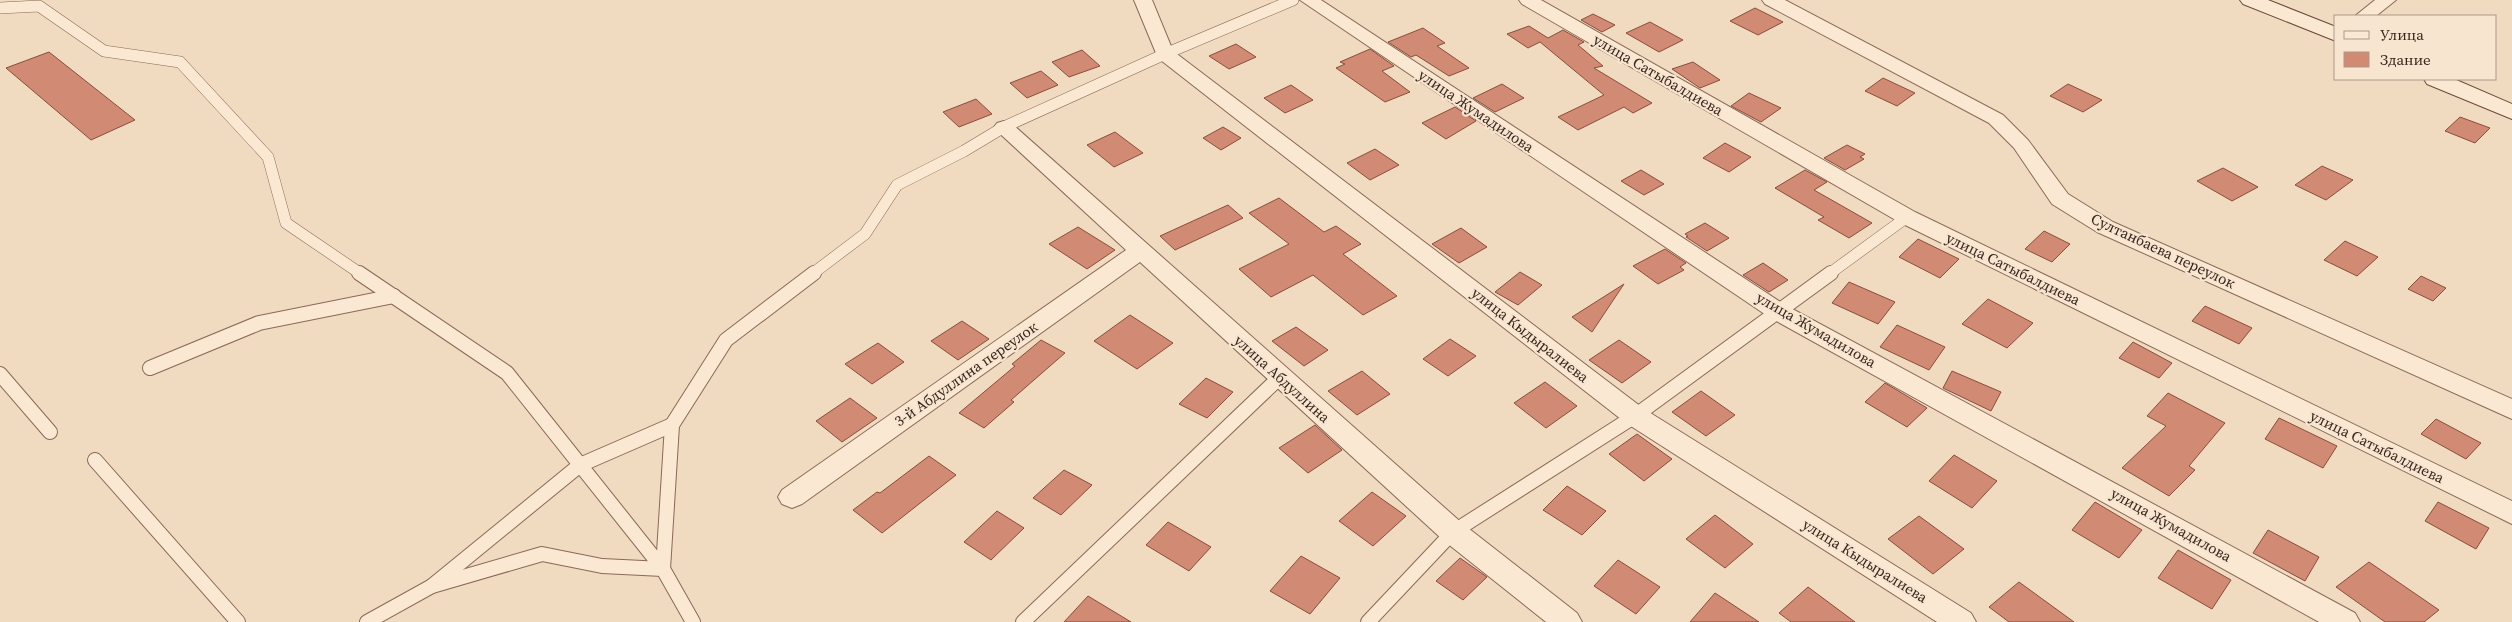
<svg xmlns="http://www.w3.org/2000/svg" width="2512" height="622" font-family="'Source Serif 4',serif">
	<style>
		.building { fill: #d18a73; stroke: #8b4d3b }
		.lines { fill: none; stroke-linecap: round; stroke-linejoin: round }
		.service-far1-casing { stroke: #8a6957; stroke-width: 12 }
		.service-casing { stroke: #8a6957; stroke-width: 16 }
		.minor-casing { stroke: #8a6957; stroke-width: 2 }
		.secondary-casing { stroke: #6c4b3a; stroke-width: 2 }
		.service-far1 { stroke: #fbe8d3; stroke-width: 11 }
		.service { stroke: #fbe8d3; stroke-width: 14 }
		.minor { fill: #fbe8d3; fill-rule: evenodd }
		.secondary { fill: #fbe8d3; fill-rule: evenodd }
		.labels { text-anchor: middle; stroke-width: 4.5; stroke-linejoin: round; paint-order: stroke }
		.street-label { font-size: 15px; fill: #39251c; stroke: #f7e5d0 }
	</style>
	<rect width="100%" height="100%" fill="#f0dac0"/>
	<g class="building">
		<path d="M1755 8 1783 22 1758 35 1730 21Z"/>
		<path d="M1593 14 1615 25 1602 32 1581 20Z"/>
		<path d="M1650 22 1683 40 1659 52 1626 33Z"/>
		<path d="M1529 26 1548 38 1563 30 1584 42 1578 45 1603 66 1594 68 1652 103 1633 113 1624 107 1578 130 1558 117 1604 95 1540 42 1528 48 1507 34Z"/>
		<path d="M1423 28 1445 43 1437 46 1469 68 1449 76 1416 55 1411 57 1388 42Z"/>
		<path d="M1236 44 1256 57 1229 69 1209 56Z"/>
		<path d="M1370 49 1394 66 1382 71 1410 92 1385 102 1336 68 1345 64 1340 62Z"/>
		<path d="M1082 50 1100 66 1069 77 1052 62Z"/>
		<path d="M49 52 135 120 91 140 6 68Z"/>
		<path d="M1693 62 1720 80 1700 88 1672 69Z"/>
		<path d="M1041 71 1058 85 1027 98 1010 83Z"/>
		<path d="M1883 78 1915 93 1897 106 1865 91Z"/>
		<path d="M1502 84 1524 98 1495 112 1473 98Z"/>
		<path d="M2068 84 2102 100 2083 112 2050 96Z"/>
		<path d="M1291 85 1313 100 1285 113 1264 98Z"/>
		<path d="M1749 93 1781 108 1761 122 1731 106Z"/>
		<path d="M976 99 992 114 959 127 943 112Z"/>
		<path d="M1455 107 1476 121 1446 139 1422 123Z"/>
		<path d="M2460 117 2490 128 2475 143 2445 131Z"/>
		<path d="M1223 127 1241 138 1221 150 1203 138Z"/>
		<path d="M1115 132 1143 153 1114 167 1087 145Z"/>
		<path d="M1725 143 1751 157 1729 172 1703 158Z"/>
		<path d="M1847 145 1865 154 1860 157 1864 159 1845 170 1824 158Z"/>
		<path d="M1375 149 1399 165 1370 180 1347 163Z"/>
		<path d="M2322 166 2353 180 2326 200 2295 185Z"/>
		<path d="M2223 168 2258 187 2232 201 2197 181Z"/>
		<path d="M1641 170 1664 184 1644 195 1621 181Z"/>
		<path d="M1805 170 1827 182 1814 190 1872 223 1849 238 1818 220 1824 217 1775 188Z"/>
		<path d="M1279 198 1324 232 1336 226 1361 244 1343 254 1397 296 1363 315 1313 275 1271 297 1239 269 1289 244 1249 213Z"/>
		<path d="M1228 205 1243 218 1175 250 1160 236Z"/>
		<path d="M1705 223 1729 238 1707 251 1686 237 1688 236 1685 234Z"/>
		<path d="M1078 227 1115 250 1087 269 1049 244Z"/>
		<path d="M1461 228 1487 247 1459 263 1432 244Z"/>
		<path d="M2044 231 2070 244 2052 262 2025 249Z"/>
		<path d="M1918 239 1959 259 1940 278 1899 257Z"/>
		<path d="M2345 241 2378 257 2357 276 2324 260Z"/>
		<path d="M1665 249 1686 263 1680 267 1684 270 1658 284 1633 266Z"/>
		<path d="M1763 263 1788 280 1769 292 1743 275Z"/>
		<path d="M1520 272 1542 285 1518 305 1495 292Z"/>
		<path d="M2421 276 2446 288 2433 301 2408 289Z"/>
		<path d="M1849 282 1895 302 1878 324 1832 303Z"/>
		<path d="M1624 284 1592 332 1572 317Z"/>
		<path d="M1988 299 2033 323 2007 348 1962 324Z"/>
		<path d="M2205 306 2252 328 2239 344 2192 321Z"/>
		<path d="M1130 315 1173 343 1137 369 1094 341Z"/>
		<path d="M962 321 989 339 958 360 931 341Z"/>
		<path d="M1897 325 1945 347 1929 370 1880 347Z"/>
		<path d="M1296 327 1328 350 1304 366 1272 341Z"/>
		<path d="M1450 339 1476 356 1448 376 1423 359Z"/>
		<path d="M1041 340 1065 353 1011 400 1014 402 984 428 959 413 1015 366 1012 364Z"/>
		<path d="M1619 340 1651 362 1622 383 1589 360Z"/>
		<path d="M2133 342 2172 363 2159 378 2119 358Z"/>
		<path d="M878 343 904 362 872 384 845 364Z"/>
		<path d="M1362 371 1390 394 1357 415 1328 391Z"/>
		<path d="M1952 371 2001 392 1991 411 1943 388Z"/>
		<path d="M1206 378 1233 392 1207 418 1179 404Z"/>
		<path d="M1545 382 1577 406 1546 428 1514 403Z"/>
		<path d="M1885 383 1927 408 1907 427 1865 402Z"/>
		<path d="M1701 391 1735 415 1706 436 1672 412Z"/>
		<path d="M2168 393 2225 423 2189 466 2195 470 2169 496 2122 468 2166 426 2147 416Z"/>
		<path d="M850 398 877 418 842 442 816 421Z"/>
		<path d="M2279 418 2337 446 2323 468 2265 439Z"/>
		<path d="M2436 419 2481 443 2466 459 2421 434Z"/>
		<path d="M1315 425 1342 450 1308 473 1279 448Z"/>
		<path d="M1637 434 1672 459 1644 481 1609 454Z"/>
		<path d="M1954 455 1997 481 1972 508 1929 481Z"/>
		<path d="M929 456 956 475 882 533 853 510 877 492 880 493Z"/>
		<path d="M1064 470 1092 485 1061 515 1033 498Z"/>
		<path d="M1567 486 1606 511 1582 535 1543 510Z"/>
		<path d="M1372 492 1406 516 1373 546 1339 521Z"/>
		<path d="M2095 502 2142 530 2119 558 2072 530Z"/>
		<path d="M2438 502 2489 528 2476 549 2425 521Z"/>
		<path d="M997 511 1024 528 991 560 964 542Z"/>
		<path d="M1715 515 1753 544 1725 568 1686 539Z"/>
		<path d="M1919 516 1964 549 1933 574 1888 539Z"/>
		<path d="M1168 522 1211 547 1189 571 1146 545Z"/>
		<path d="M2268 530 2319 557 2305 581 2253 553Z"/>
		<path d="M2178 550 2231 580 2212 609 2158 578Z"/>
		<path d="M1301 556 1340 578 1310 614 1270 591Z"/>
		<path d="M1460 558 1487 577 1463 600 1436 581Z"/>
		<path d="M1618 560 1660 587 1636 614 1594 586Z"/>
		<path d="M2369 562 2439 610 2424 622H2385L2336 587Z"/>
		<path d="M2019 582 2074 622H2009L1989 607Z"/>
		<path d="M1808 587 1855 622H1791L1779 613Z"/>
		<path d="M1715 593 1759 622H1690Z"/>
		<path d="M1088 596 1131 622H1064Z"/>
	</g>
	<g class="lines">
		<defs>
			<g id="service-far1">
				<path d="M0 8 39 6 104 51 180 62 268 157 286 223 361 274"/>
				<path d="M812 274 865 234 897 185 964 151 1004 127 1165 54 1293 0"/>
				<path d="M1829 274 1907 217"/>
			</g>
			<g id="service">
				<path d="M359 273 507 373 663 569 693 622"/>
				<path d="M150 368 259 323 394 296"/>
				<path d="M0 374 50 432"/>
				<path d="M95 460 238 622"/>
				<path d="M432 586 542 554 602 566 663 569 672 425 726 340 814 273"/>
				<path d="M367 622 432 586 580 465 672 425"/>
				<path d="M1023 622 1280 377"/>
				<path d="M1368 622 1453 532 1635 416 1831 273"/>
			</g>
			<g id="minor">
				<path d="M1134 0H1152L1173 51 1644 409 1971 613 1976 622H1937L1626 423 1158 58Z"/>
				<path d="M1300 0H1321L1785 305 2355 613 2360 622H2319L1769 317Z"/>
				<path d="M1519 0H1541L1915 212 2512 501V524L1899 222 1522 4Z"/>
				<path d="M1762 0H1785L2003 115 2028 140 2068 194 2113 222 2512 399V419L2097 232 2052 204 2014 148 1989 123 1765 4Z"/>
				<path d="M2375 0H2396L2376 16H2355Z"/>
				<path d="M1004 121 1011 123 1463 524 1577 613 1582 622H1546L1443 540 1140 262 802 504 792 508 782 504 778 497 782 490 1126 250 997 131 994 127 997 123Z"/>
			</g>
			<g id="secondary">
				<path d="M2240 0H2268L2336 27V41L2243 4Z"/>
				<path d="M2424 79H2454L2512 104V119L2427 84Z"/>
			</g>
		</defs>
		<use href="#service-far1" class="service-far1-casing"/>
		<use href="#service" class="service-casing"/>
		<use href="#minor" class="minor-casing"/>
		<use href="#secondary" class="secondary-casing"/>
		<use href="#service-far1" class="service-far1"/>
		<use href="#service" class="service"/>
		<use href="#minor" class="minor"/>
		<use href="#secondary" class="secondary"/>
	</g>
	<g class="labels">
		<g class="street-label">
			<text transform="translate(1658 75) rotate(30)" y="5">улица Сатыбалдиева</text>
			<text transform="translate(1476 111) rotate(34)" y="5">улица Жумадилова</text>
			<text transform="translate(2163 251) rotate(25)" y="5">Султанбаева переулок</text>
			<text transform="translate(2013 269) rotate(26)" y="5">улица Сатыбалдиева</text>
			<text transform="translate(1816 330) rotate(30)" y="5">улица Жумадилова</text>
			<text transform="translate(1530 335) rotate(38)" y="5">улица Кыдыралиева</text>
			<text transform="translate(966 374) rotate(-35)" y="5">3-й Абдуллина переулок</text>
			<text transform="translate(1282 379) rotate(42)" y="5">улица Абдуллина</text>
			<text transform="translate(2377 447) rotate(26)" y="5">улица Сатыбалдиева</text>
			<text transform="translate(2171 525) rotate(29)" y="5">улица Жумадилова</text>
			<text transform="translate(1865 561) rotate(32)" y="5">улица Кыдыралиева</text>
		</g>
	</g>
	<rect x="2334" y="15" width="162" height="65" fill="#f7e5d0" stroke="#ab9888"/>
	<rect x="2344" y="31" width="25" height="8" fill="#fbe8d3" stroke="#ab9888"/>
	<text x="2380" y="40" font-size="15" fill="#39251c">Улица</text>
	<rect x="2344" y="52" width="25" height="15" fill="#d18a73" stroke="#ab9888"/>
	<text x="2380" y="65" font-size="15" fill="#39251c">Здание</text>
</svg>
